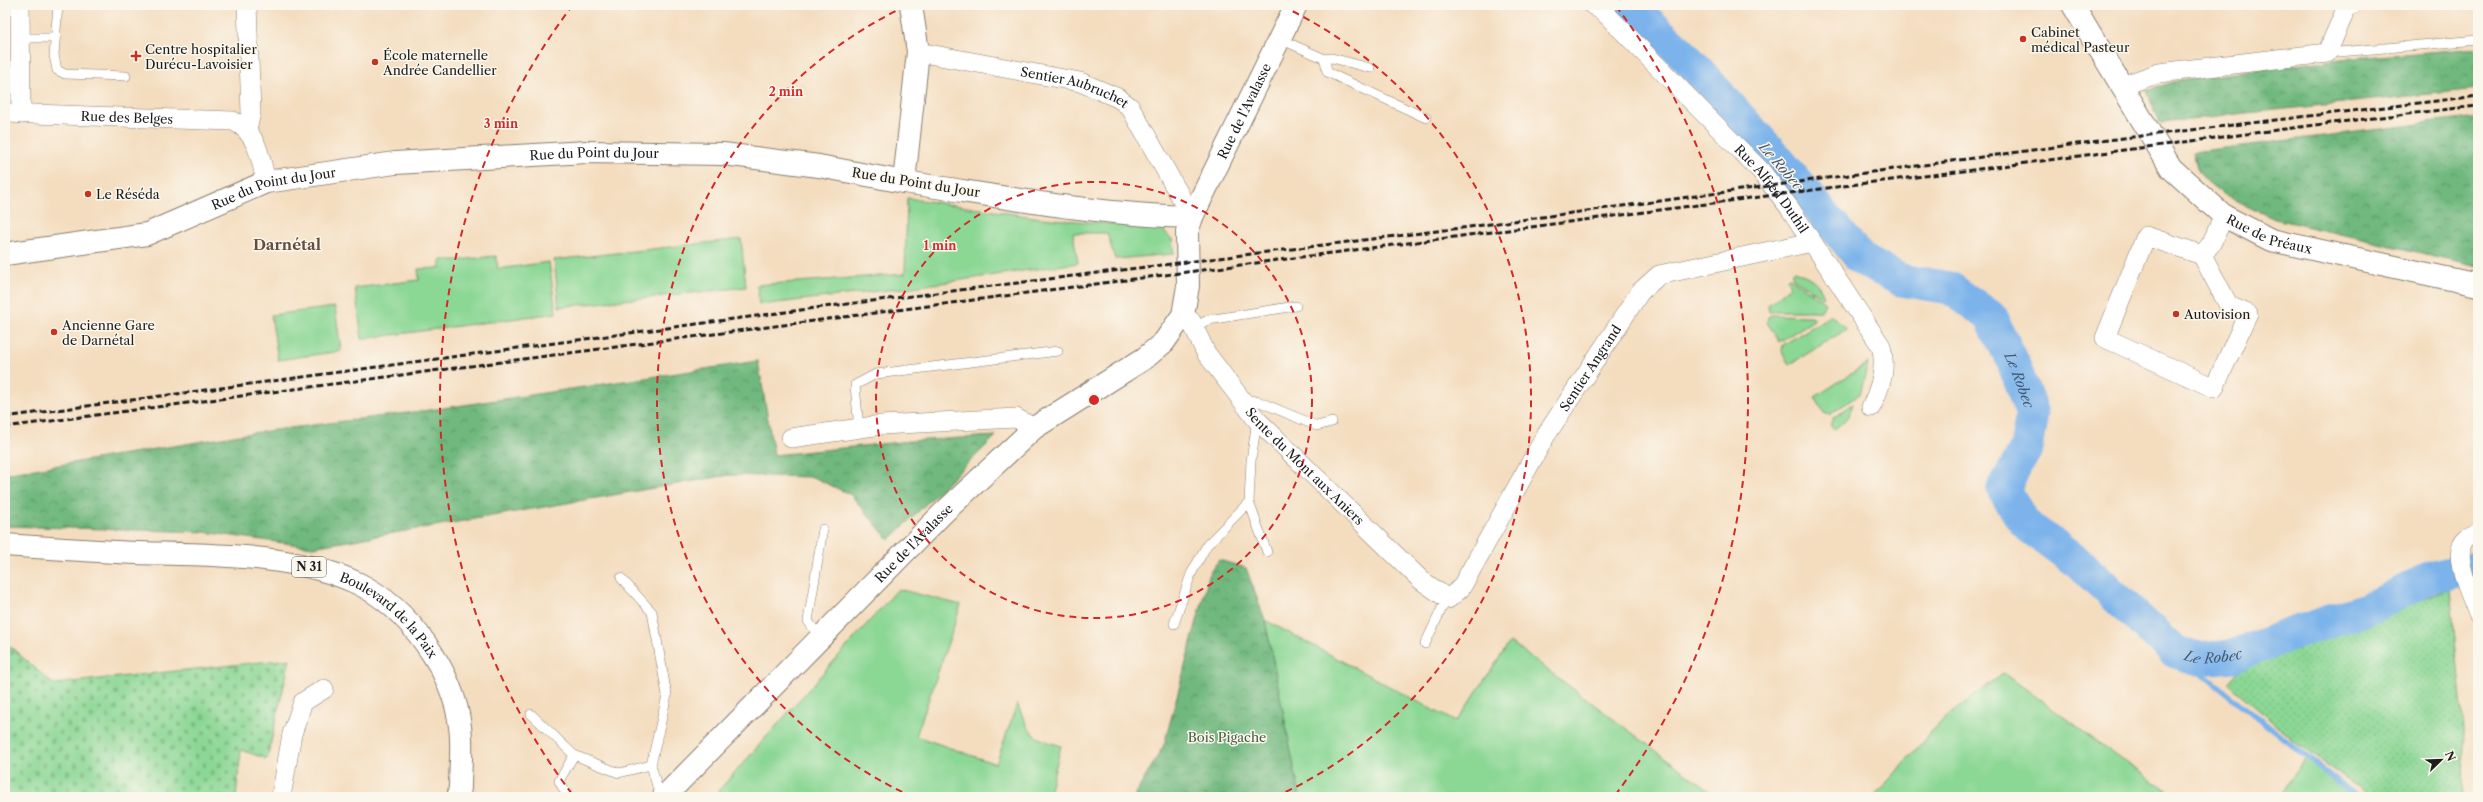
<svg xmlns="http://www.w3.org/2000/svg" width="2483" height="802" font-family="'Libre Caslon Text',serif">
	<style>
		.grass { fill: #8bd794; stroke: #547a58 }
		.forest { fill: url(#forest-crowns); stroke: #466a4d }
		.cemetery { fill: url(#cemetery-stones); stroke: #547a58 }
		.garden { fill: url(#garden-dots); stroke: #547a58 }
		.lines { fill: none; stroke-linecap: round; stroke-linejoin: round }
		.stream { stroke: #7bb3eb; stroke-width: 5.5 }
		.river { stroke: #7bb3eb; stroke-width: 33 }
		.service-casing { stroke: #887c6e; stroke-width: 10 }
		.minor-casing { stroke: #887c6e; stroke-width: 20 }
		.tertiary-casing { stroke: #887c6e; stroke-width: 24 }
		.secondary-casing { stroke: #887c6e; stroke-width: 24 }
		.primary-casing { stroke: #887c6e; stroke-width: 24 }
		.service { stroke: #fff; stroke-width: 9 }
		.minor { stroke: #fff; stroke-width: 19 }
		.tertiary { stroke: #fff; stroke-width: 22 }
		.secondary { stroke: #fff; stroke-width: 22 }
		.primary { stroke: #fff; stroke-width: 22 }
		.rail { stroke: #1c1c1c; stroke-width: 3; stroke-dasharray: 6 3; stroke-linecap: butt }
		.ring { fill: none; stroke: #d62828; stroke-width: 2; stroke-dasharray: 7 5 }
		.poi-dot { fill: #c8321e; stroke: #fbf7ec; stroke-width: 1.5 }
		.labels { text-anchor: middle; stroke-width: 3; stroke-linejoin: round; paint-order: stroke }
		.shield { fill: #fbf7ec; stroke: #5f5e5a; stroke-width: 1 }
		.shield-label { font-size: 12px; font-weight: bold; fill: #1c1c1c }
		.poi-label { font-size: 13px; fill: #1c1c1c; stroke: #fbf7ec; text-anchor: start }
		.street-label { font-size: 13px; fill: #1c1c1c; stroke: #fbf7ec }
		.park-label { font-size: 13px; fill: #435d46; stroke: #fbf7ec }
		.water-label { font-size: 14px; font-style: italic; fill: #42586f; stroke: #fbf7ec }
		.quarter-label { font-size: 15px; font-weight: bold; fill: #654e3d; stroke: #fbf7ec }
		.centre { fill: #d62828; stroke: #fbf7ec; stroke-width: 2 }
		.ring-label { font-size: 12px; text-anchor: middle; font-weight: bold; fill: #d62828; stroke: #fbf7ec; stroke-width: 3; stroke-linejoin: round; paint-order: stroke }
	</style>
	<defs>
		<pattern id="forest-crowns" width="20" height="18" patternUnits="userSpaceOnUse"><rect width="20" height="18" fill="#70b87e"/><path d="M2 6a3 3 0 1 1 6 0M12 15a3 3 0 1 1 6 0" fill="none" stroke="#5b9566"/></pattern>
		<pattern id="cemetery-stones" width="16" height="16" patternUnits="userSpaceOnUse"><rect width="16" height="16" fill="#8bd794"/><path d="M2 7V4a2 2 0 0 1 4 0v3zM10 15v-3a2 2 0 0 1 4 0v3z" fill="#77b87f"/></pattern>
		<pattern id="garden-dots" width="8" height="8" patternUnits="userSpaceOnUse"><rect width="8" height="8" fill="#8bd794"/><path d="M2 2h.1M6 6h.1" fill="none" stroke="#77b87f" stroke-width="1.8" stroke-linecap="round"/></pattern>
	</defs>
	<rect width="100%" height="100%" fill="#fbf7ec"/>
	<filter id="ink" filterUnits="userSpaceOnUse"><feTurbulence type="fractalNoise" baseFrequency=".025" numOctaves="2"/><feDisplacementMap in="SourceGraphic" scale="8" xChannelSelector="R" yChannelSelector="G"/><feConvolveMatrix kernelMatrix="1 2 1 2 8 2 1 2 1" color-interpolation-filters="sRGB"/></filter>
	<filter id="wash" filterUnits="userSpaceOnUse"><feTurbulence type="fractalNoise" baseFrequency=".012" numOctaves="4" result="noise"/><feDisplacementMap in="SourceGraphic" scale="16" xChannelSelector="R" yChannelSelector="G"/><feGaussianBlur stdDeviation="0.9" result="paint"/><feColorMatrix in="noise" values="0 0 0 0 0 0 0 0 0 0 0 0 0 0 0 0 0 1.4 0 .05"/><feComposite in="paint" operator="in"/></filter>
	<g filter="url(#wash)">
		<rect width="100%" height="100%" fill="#f4ddbf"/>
		<g class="grass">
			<path d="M907 198 1041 218 1160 228 1172 239 1174 254 1115 259 1107 233H1073L1078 263 913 287 759 305 757 285 905 274Z"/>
			<path d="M741 239 746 287 559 307 554 260Z"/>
			<path d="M496 256 498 269 549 262 556 313 362 339 355 288 419 280 418 269 440 268V260H459Z"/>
			<path d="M1794 271C1809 276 1819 281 1824 297L1822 298 1793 278 1791 273Z"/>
			<path d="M1790 278 1825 303 1821 311H1769L1768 305 1790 287 1787 279Z"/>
			<path d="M335 307 341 351 278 360 271 315Z"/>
			<path d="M1771 315 1811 316 1814 320 1779 342 1767 322 1768 317Z"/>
			<path d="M1831 315 1847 329 1789 365 1782 351 1783 345Z"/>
			<path d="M1868 363 1860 394 1829 415 1824 413 1815 397Z"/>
			<path d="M1853 404C1851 414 1843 424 1834 429L1830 425 1833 418Z"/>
			<path d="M898 589 961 605 916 736 996 764 1017 704C1031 734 1028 736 1061 746L1048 797H713Z"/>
			<path d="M1265 620 1456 722 1510 642 1718 797H1300Z"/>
			<path d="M2004 673 2108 750 2177 797H1874L1941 721Z"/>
			<path d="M2306 758 2353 797H2279Z"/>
		</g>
		<g class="forest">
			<path d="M2478 48V89L2160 122 2146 91 2180 80 2341 59Z"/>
			<path d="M2478 117V266L2275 219C2255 210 2207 190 2198 170 2196 165 2195 158 2193 152Z"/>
			<path d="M758 361 774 455 910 441 996 436 889 540 851 495 813 477 729 475 313 547 204 532 5 526V474L252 433 437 409Z"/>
			<path d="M1219 560 1246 568 1265 620 1300 797H1134L1164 745 1210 572Z"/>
		</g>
		<path class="cemetery" d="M5 642 53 684 290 659 267 759 241 750 236 797H5Z"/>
		<path class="garden" d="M2450 589 2464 729 2463 797H2371L2296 743 2228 683 2242 667Z"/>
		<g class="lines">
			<path class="stream" d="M2175 652 2357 797"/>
			<path class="river" id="s1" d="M1630 5 1684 55 1781 163 1862 260 1901 280 1950 288 1990 316 2013 362 2032 414 2026 449 2003 489 2025 524 2082 566 2175 652 2199 659 2233 656 2294 633 2364 610 2430 578 2478 566"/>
		</g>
	</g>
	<g filter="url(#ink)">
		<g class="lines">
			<defs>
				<g id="service">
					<path d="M58 5 54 55 57 70 65 74 126 76"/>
					<path d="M20 38H55"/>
					<path d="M1280 39 1325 59 1327 72 1426 118"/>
					<path d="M2327 53 2478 40"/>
					<path d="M1325 59 1332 58 1370 68"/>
					<path d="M1194 327 1208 320 1296 306"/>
					<path d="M1244 399 1260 402 1317 426 1332 422"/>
					<path d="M859 429 855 385 876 374 1058 351"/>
					<path d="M1249 502 1267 552"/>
					<path d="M621 578 652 612 667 695 651 765 660 797"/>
					<path d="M1174 624 1191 574 1207 545 1249 502 1251 461 1257 420"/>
					<path d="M820 637 808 621 823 529"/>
					<path d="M1425 644 1442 608 1448 599"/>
					<path d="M531 714 574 755 619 773 651 765"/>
					<path d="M568 797 559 781 574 755"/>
				</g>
				<g id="minor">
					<path d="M20 5 21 114"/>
					<path d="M247 5 251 113 247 129"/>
					<path id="s2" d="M1593 5 1603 11 1761 171 1789 207 1881 346C1887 367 1881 387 1871 407"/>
					<path id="s3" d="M918 52 1080 82 1118 98 1130 107 1192 217"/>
					<path d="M2123 88 2133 82 2159 73 2327 53 2346 9 2351 5"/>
					<path id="s4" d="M5 113 233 121C257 131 261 159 266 182"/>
					<path d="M2202 255 2146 236 2105 338 2214 388 2248 314 2229 306 2202 255 2211 244 2224 216"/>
					<path id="s5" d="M1183 315 1191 321 1206 353 1257 420 1421 580 1448 599 1461 588 1546 435 1640 292 1659 275 1812 242"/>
					<path d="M791 438 881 425 1016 418 1034 428"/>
					<path d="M2478 533C2475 535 2469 536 2467 538 2449 552 2472 597 2478 614"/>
					<path d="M281 797 292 734 303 702 324 689"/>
				</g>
				<g id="tertiary">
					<path id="s6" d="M2073 5 2171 168 2224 216 2271 240 2478 285"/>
					<path id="s7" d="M5 254 147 234 266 182 395 163 587 152 723 154 819 166 904 182"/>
				</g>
				<g id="secondary">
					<path d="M911 5 918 52 904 182C999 196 1096 215 1192 217"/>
					<path id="s8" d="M664 797 941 515 1034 428 1145 358 1164 342 1183 315 1188 286 1187 232 1192 217 1296 5"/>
				</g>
				<g id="primary">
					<path id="s9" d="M5 545C49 548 93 551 137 553 208 555 293 553 357 583 408 607 454 672 460 727 463 747 460 768 460 788L458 797"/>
				</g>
			</defs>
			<use href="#service" class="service-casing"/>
			<use href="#minor" class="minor-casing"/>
			<use href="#tertiary" class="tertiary-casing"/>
			<use href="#secondary" class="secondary-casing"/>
			<use href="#primary" class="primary-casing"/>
			<use href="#service" class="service"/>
			<use href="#minor" class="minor"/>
			<use href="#tertiary" class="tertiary"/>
			<use href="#secondary" class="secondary"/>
			<use href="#primary" class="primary"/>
			<g class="rail">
				<path d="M5 417 823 307 1469 227 2099 141 2478 96"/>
				<path d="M5 427 1866 183C2070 159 2273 128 2478 106"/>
			</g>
		</g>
	</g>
	<g class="ring">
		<circle cx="1094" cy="400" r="218"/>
		<path d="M913 797A436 436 0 0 1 906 6M1282 6A436 436 0 0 1 1275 797"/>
		<path d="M572 794A654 654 0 0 1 572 6M1616 6A654 654 0 0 1 1616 794"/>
	</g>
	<g class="poi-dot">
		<circle cx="2023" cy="39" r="4"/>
		<path d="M134 50h4v4h4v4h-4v4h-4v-4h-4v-4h4z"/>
		<circle cx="375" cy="62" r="4"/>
		<circle cx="88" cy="194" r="4"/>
		<circle cx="2176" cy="314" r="4"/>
		<circle cx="54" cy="332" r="4"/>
	</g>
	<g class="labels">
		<rect class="shield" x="292" y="557" width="34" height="20" rx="3"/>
		<g class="shield-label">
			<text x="309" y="571">N 31</text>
		</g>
		<g class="poi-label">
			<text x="2031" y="37">Cabinet<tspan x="2031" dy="15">médical Pasteur</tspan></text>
			<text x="145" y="54">Centre hospitalier<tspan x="145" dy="15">Durécu-Lavoisier</tspan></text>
			<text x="383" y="60">École maternelle<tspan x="383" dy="15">Andrée Candellier</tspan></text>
			<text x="96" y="199">Le Réséda</text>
			<text x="2184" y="319">Autovision</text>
			<text x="62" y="330">Ancienne Gare<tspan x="62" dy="15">de Darnétal</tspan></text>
		</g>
		<g class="street-label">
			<text dy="5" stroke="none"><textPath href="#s3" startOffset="161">Sentier Aubruchet</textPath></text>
			<text dy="5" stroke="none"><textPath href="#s8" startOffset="929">Rue de l'Avalasse</textPath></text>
			<text dy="5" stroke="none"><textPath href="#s4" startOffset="122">Rue des Belges</textPath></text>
			<text dy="5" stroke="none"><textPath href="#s7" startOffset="603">Rue du Point du Jour</textPath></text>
			<text transform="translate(916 182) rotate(9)" y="5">Rue du Point du Jour</text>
			<text dy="5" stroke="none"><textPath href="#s2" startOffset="257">Rue Alfred Duthil</textPath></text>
			<text dy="5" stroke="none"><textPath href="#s7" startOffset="279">Rue du Point du Jour</textPath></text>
			<text dy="5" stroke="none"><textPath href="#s6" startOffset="311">Rue de Préaux</textPath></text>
			<text dy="5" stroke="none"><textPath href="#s5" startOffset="664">Sentier Angrand</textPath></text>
			<text dy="5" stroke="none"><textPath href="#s5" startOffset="196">Sente du Mont aux Aniers</textPath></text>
			<text dy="5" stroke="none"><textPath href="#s8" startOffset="356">Rue de l'Avalasse</textPath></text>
			<text dy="5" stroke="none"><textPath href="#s9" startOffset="401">Boulevard de la Paix</textPath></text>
		</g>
		<g class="park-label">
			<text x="1227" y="742">Bois Pigache</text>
		</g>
		<g class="water-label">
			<text transform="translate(1781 166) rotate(49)" y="5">Le Robec</text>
			<text dy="5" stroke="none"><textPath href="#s1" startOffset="558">Le Robec</textPath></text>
			<text dy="5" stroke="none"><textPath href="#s1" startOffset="954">Le Robec</textPath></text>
		</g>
		<g class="quarter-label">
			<text x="287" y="250">Darnétal</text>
		</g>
	</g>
	<circle cx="1094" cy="400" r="6" class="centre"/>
	<g class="ring-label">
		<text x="786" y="96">2 min</text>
		<text x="501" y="128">3 min</text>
		<text x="940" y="250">1 min</text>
	</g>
	<rect width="2483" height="802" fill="none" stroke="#fbf7ec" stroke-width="20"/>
	<g transform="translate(2441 760) rotate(67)" stroke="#fbf7ec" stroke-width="3" paint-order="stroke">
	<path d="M0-3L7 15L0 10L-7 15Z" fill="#1c1c1c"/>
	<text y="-6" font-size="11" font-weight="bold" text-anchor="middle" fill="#1c1c1c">N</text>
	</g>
</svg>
